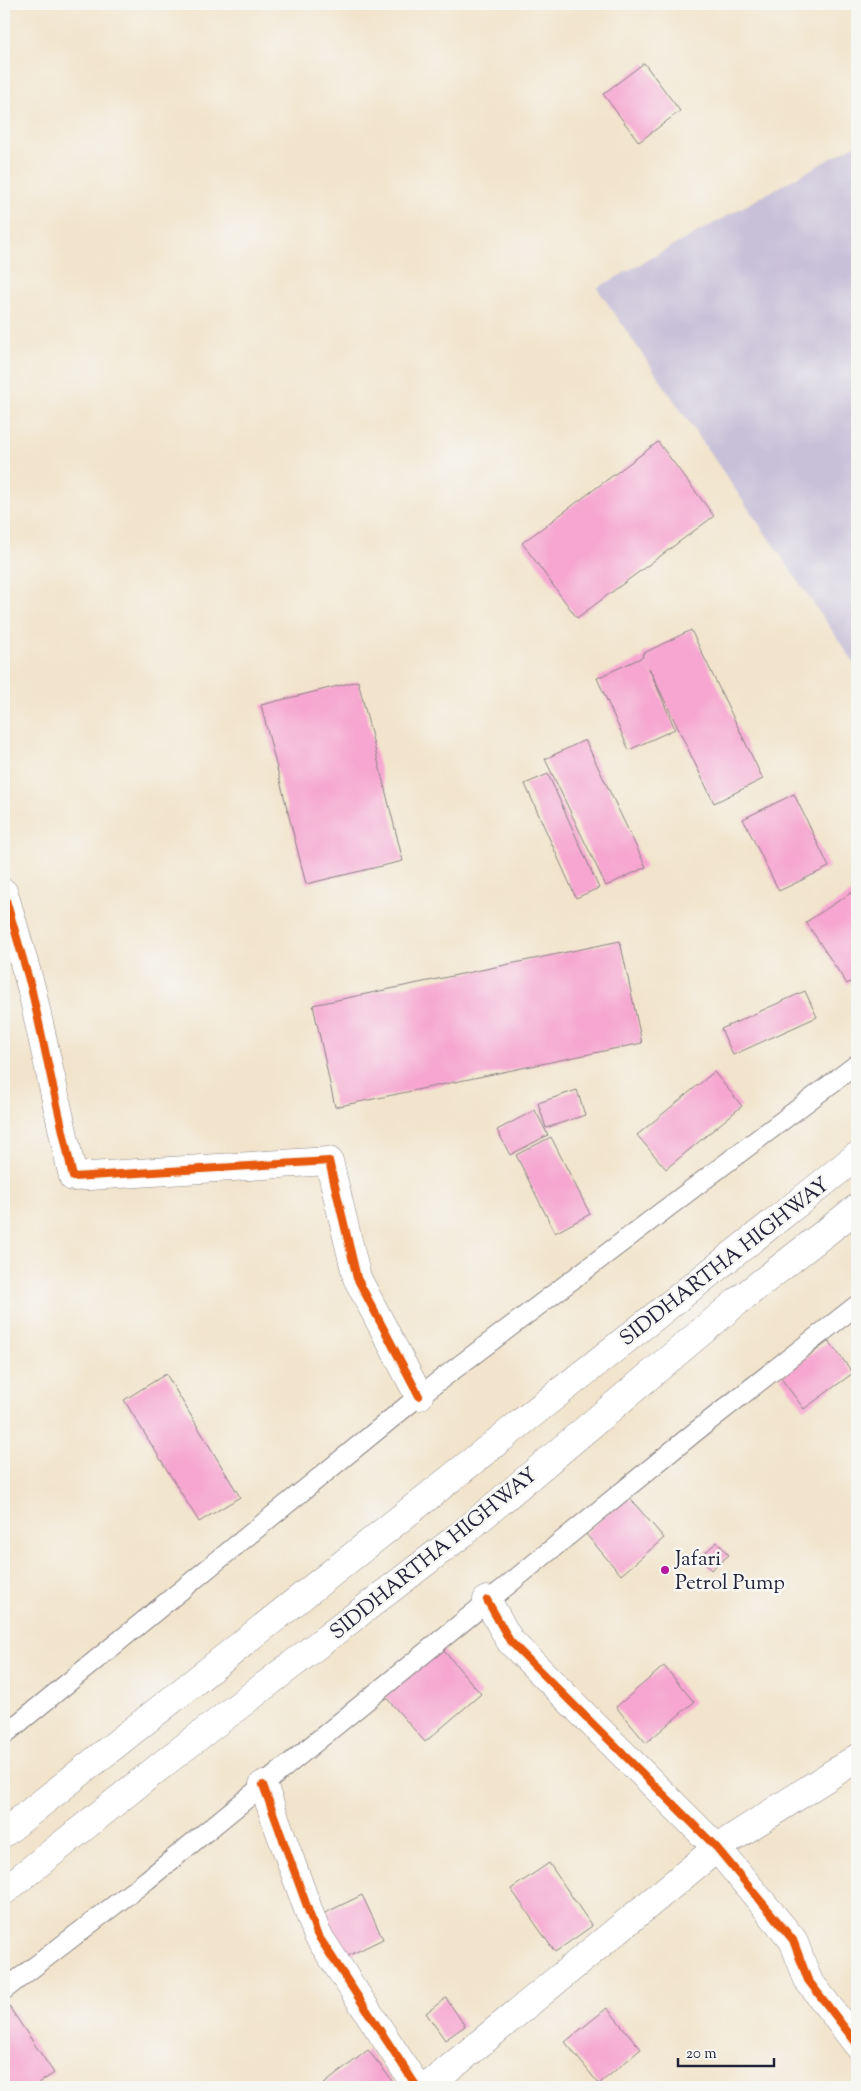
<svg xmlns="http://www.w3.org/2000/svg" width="861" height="2091" font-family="'Sorts Mill Goudy',serif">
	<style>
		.industrial { fill: #c8c0d8 }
		.building { fill: #f6a6d0 }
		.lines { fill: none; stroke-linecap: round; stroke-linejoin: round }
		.lane-casing { stroke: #8a8384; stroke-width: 21 }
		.street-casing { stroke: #8a8384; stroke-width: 29 }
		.highway-casing { stroke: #8a8384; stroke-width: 29 }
		.lane { stroke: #fff; stroke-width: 19 }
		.street { stroke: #fff; stroke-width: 28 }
		.highway { stroke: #fff; stroke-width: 28 }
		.cycleway-casing { stroke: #f6f6f2; stroke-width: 11 }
		.cycleway { stroke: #e8590c; stroke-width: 8 }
		.poi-dot { fill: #b5179e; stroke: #f6f6f2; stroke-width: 2 }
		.labels { text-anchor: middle; stroke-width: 5; stroke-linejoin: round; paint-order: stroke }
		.street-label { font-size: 21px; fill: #22223b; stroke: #f6f6f2 }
		.poi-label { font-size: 21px; fill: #22223b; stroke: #f6f6f2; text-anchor: start }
	</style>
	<rect width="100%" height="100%" fill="#f6f6f2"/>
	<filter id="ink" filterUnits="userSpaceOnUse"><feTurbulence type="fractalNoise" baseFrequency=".02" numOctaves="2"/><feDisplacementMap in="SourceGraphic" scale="10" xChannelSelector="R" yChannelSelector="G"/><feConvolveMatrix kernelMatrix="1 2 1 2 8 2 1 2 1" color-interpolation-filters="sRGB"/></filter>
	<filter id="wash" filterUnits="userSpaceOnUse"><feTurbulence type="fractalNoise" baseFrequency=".0096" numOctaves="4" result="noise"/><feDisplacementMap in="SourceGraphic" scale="20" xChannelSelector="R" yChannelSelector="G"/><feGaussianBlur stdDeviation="1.12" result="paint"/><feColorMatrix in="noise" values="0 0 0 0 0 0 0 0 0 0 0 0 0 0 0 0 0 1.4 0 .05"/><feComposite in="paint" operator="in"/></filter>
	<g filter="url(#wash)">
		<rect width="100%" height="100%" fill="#f2e4cc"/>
		<path class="industrial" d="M857 144V667L597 288Z"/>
		<g id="blocks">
			<g class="building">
				<path d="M644 63 680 111 639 142 603 94Z"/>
				<path d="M658 442 714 516 577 618 522 543Z"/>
				<path d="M691 630 763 779 714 803 649 668 675 729 629 750 597 678 643 657 642 654Z"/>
				<path d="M358 681 403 861 306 884 261 705Z"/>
				<path d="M585 740 646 867 606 886 545 759Z"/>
				<path d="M548 774 599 888 576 898 525 784Z"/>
				<path d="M794 794 829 867 779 891 743 819Z"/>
				<path d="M857 889V978L847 984 806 922Z"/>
				<path d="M620 941 642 1043 335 1107 313 1005Z"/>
				<path d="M805 991 817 1017 733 1055 721 1029Z"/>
				<path d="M714 1072 742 1106 666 1169 637 1135Z"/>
				<path d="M577 1090 585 1115 546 1128 538 1103Z"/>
				<path d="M535 1110 548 1135 510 1155 497 1130Z"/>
				<path d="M551 1137 590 1214 555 1233 516 1155Z"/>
				<path d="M829 1341 853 1373 804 1409 780 1377Z"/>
				<path d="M166 1374 240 1497 199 1522 124 1400Z"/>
				<path d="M628 1496 664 1538 621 1575 585 1533Z"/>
				<path d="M717 1542 729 1555 711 1570 700 1557Z"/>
				<path d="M439 1645 481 1694 425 1742 383 1694Z"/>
				<path d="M664 1666 694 1702 646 1743 616 1707Z"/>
				<path d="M549 1863 592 1926 555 1952 511 1889Z"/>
				<path d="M362 1895 383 1939 342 1959 321 1915Z"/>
				<path d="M446 1998 465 2026 445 2040 426 2013Z"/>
				<path d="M8 2005 54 2073 33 2087H7L4 2083V2008Z"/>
				<path d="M607 2008 641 2049 599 2084 565 2042Z"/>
				<path d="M368 2050 397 2087H326L324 2084Z"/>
			</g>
		</g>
	</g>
	<g filter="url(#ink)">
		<use href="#blocks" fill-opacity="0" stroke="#8a8384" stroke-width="1"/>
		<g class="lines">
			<defs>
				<g id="lane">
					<path d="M4 1735 419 1396 857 1064"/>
					<path d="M4 1990 147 1880 695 1432 857 1305"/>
				</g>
				<g id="street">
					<path d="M4 893 31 987 73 1177 329 1161 357 1278 419 1396"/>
					<path d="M487 1600 510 1641 717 1848 793 1940 808 1980 857 2044"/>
					<path d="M263 1785 317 1934 417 2087"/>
					<path d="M427 2087 717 1848 857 1758"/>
				</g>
				<g id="highway">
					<path d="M4 1833 857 1156"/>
					<path d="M4 1891 168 1760 458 1537 738 1301 857 1208"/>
				</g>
			</defs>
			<use href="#lane" class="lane-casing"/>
			<use href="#street" class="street-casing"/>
			<use href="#highway" class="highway-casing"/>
			<use href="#lane" class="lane"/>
			<use href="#street" class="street"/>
			<use href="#highway" class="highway"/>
			<defs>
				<g id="cycleway">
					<path d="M4 893 31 987 73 1177 329 1161 357 1278 419 1396"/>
					<path d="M487 1600 510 1641 717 1848 793 1940 808 1980 857 2044"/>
					<path d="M263 1785 317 1934 417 2087"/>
				</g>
			</defs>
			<use href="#cycleway" class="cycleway-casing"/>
			<use href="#cycleway" class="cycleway"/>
		</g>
	</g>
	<circle class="poi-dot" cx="665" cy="1570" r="5"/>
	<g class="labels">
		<g class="street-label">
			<text transform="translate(724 1261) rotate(-38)" y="7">SIDDHARTHA HIGHWAY</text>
			<text transform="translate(433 1553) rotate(-39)" y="7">SIDDHARTHA HIGHWAY</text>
		</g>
		<g class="poi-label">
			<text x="675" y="1565">Jafari<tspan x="675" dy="24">Petrol Pump</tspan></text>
		</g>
	</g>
	<rect width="861" height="2091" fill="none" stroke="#f6f6f2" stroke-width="20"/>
	<path d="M678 2058v8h96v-8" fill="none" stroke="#22223b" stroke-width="2.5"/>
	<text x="686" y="2058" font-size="15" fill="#22223b" stroke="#f6f6f2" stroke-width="4" paint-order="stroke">20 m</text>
</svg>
